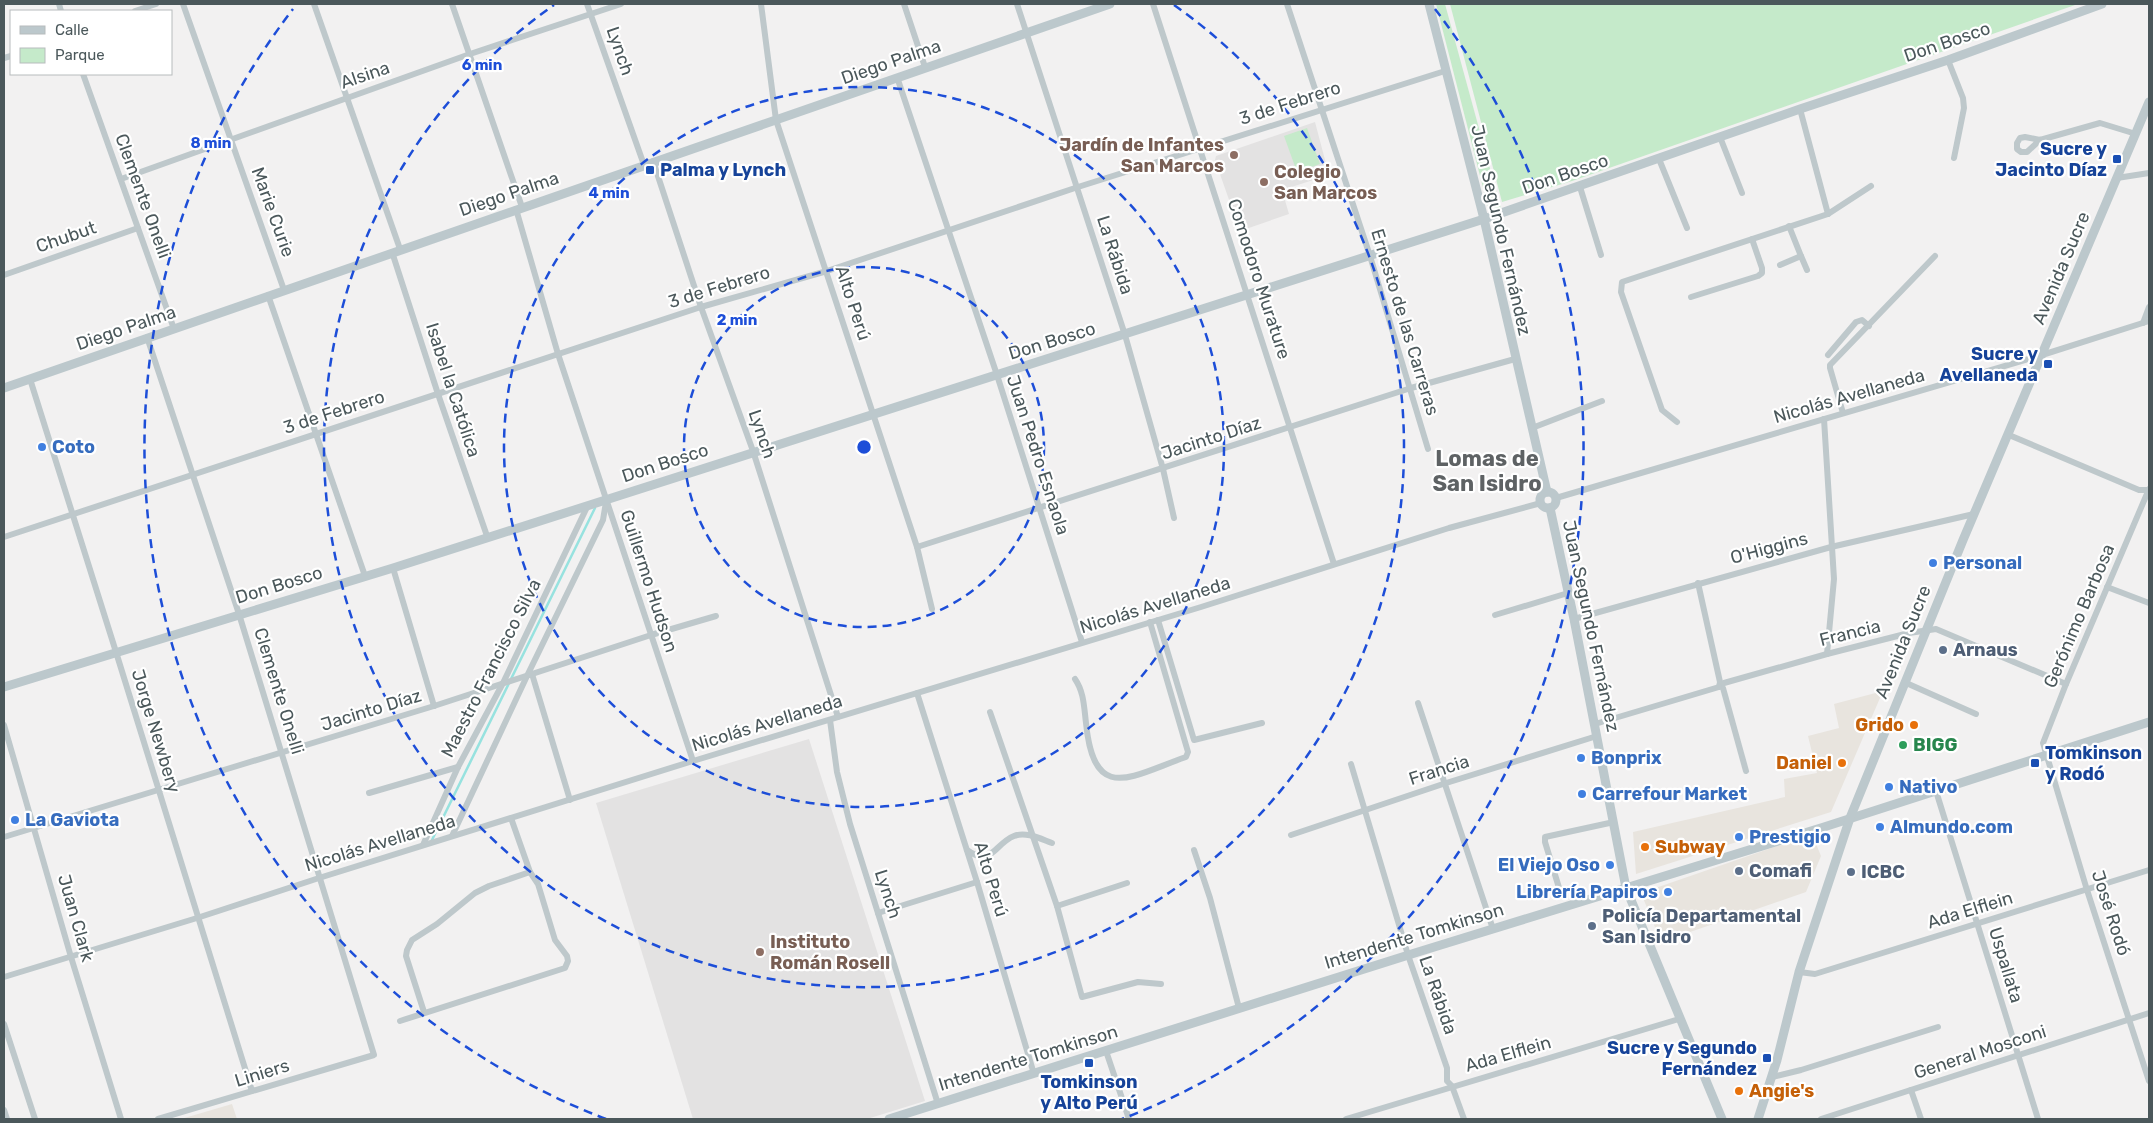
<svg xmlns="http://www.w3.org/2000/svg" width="2153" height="1123" font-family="Rubik,sans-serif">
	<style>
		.commercial { fill: #e8e4de }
		.education { fill: #e3e2e2 }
		.green { fill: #c5eaca }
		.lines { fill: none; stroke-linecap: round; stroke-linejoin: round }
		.stream { stroke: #97e2df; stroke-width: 2.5 }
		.street { stroke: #bec8cb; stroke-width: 6 }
		.secondary { stroke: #bcc8cc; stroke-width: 9 }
		.ring { fill: none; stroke: #1d4ed8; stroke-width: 2.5; stroke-dasharray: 9 6 }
		.education-dot { fill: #8d6e63; stroke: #fff; stroke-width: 2 }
		.transit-dot { fill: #1a4fb4; stroke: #fff; stroke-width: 2 }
		.shop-dot { fill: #3f7fe0; stroke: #fff; stroke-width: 2 }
		.service-dot { fill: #5c6f8a; stroke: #fff; stroke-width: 2 }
		.food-dot { fill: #e8710a; stroke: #fff; stroke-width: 2 }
		.leisure-dot { fill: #2e9e5b; stroke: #fff; stroke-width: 2 }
		.labels { text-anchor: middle; stroke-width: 4.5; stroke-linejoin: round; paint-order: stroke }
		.street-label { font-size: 18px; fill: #4b585b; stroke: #fff }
		.education-label { font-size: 18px; font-weight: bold; fill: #785e54; stroke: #fff; text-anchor: start }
		.transit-label { font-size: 18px; font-weight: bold; fill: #164399; stroke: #fff; text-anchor: end }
		.shop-label { font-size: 18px; font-weight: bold; fill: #366cbe; stroke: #fff; text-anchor: start }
		.service-label { font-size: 18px; font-weight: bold; fill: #4e5e75; stroke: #fff; text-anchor: start }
		.food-label { font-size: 18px; font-weight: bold; fill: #c56008; stroke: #fff; text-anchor: end }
		.leisure-label { font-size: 18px; font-weight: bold; fill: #27864d; stroke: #fff; text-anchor: start }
		.district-label { font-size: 22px; font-weight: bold; fill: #5e6264; stroke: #fff }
		.centre { fill: #1d4ed8; stroke: #fff; stroke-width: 2.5 }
		.ring-label { font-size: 15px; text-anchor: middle; font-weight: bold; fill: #1d4ed8; stroke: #fff; stroke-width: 4.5; stroke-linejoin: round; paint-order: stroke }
	</style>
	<rect width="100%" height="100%" fill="#f2f1f1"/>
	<g class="commercial">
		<path d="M1883 691 1831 812 1636 874 1633 832 1785 797 1784 779 1817 773 1808 736 1839 728 1834 704Z"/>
		<path d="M1812 834 1821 856 1806 892 1661 942 1641 893Z"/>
		<path d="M232 1104 237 1119H181Z"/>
	</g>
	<g class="education">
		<path d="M1315 122 1329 175 1282 190 1289 214 1240 231 1215 160 1216 156Z"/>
		<path d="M809 739 925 1101 867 1119H693L596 803Z"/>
	</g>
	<g class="green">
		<path d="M1436 4H1445L1501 209 1491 210 1488 207Z"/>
		<path d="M1450 4H2078L1572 181 1502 202Z"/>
		<path d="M1307 128 1320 164 1297 172 1284 136Z"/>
	</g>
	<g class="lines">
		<path class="stream" d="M432 840 595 508"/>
		<g class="street">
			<path d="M59 4 61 11"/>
			<path d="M183 4 284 290"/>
			<path d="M314 4 400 249"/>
			<path d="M452 4 522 207"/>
			<path d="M587 4 644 165"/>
			<path d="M761 4 776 120 917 547 932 609"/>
			<path d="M904 4 925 67"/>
			<path d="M1017 4 1125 335 1163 469 1174 518"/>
			<path d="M1153 4 1334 564"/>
			<path d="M1287 4 1370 256 1428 449"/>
			<path d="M135 11 156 4"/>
			<path d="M4 58 11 56"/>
			<path d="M1948 60 1963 98 1964 108 1954 158"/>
			<path d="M83 74 174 329"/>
			<path d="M897 77 997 375 1082 642"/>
			<path d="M1800 109 1828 214"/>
			<path d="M1720 137 1742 193"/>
			<path d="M2040 140 2027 152H2021L2017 149V143L2020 138 2025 137 2040 140 2100 123 2136 134"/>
			<path d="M1659 159 1687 228"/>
			<path d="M653 161 701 307 753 451 838 717"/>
			<path d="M2117 178 2149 173"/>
			<path d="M121 179 470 54 621 4"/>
			<path d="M1580 187 1601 255"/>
			<path d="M516 209 558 354 693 761"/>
			<path d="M1789 226 1801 256"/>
			<path d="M392 252 438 394 487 536"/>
			<path d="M1780 265 1801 256 1807 270"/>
			<path d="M4 275 138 228"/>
			<path d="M268 295 365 576"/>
			<path d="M1691 297 1758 276 1762 273V268L1752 239"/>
			<path d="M2143 323 2149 307"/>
			<path d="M147 337 239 614 374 1055 158 1119"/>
			<path d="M1828 355 1856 322 1862 320 1869 326"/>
			<path d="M30 379 116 652 252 1091"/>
			<path d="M1843 413 1830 368V365L1935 256"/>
			<path d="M1824 419 1834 579 1827 654"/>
			<path d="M1677 422 1662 410 1621 292 1622 282 1828 214 1871 186"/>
			<path d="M1532 428 1602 401"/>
			<path d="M2009 435 2139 490H2149"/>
			<path d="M2149 489 2066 684 2043 743 2087 890 2149 1081"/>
			<path d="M1556 498 2042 355 2149 321"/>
			<path d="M4 537 701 307 827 271 1078 187 1445 71"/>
			<path d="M917 547 1411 388 1515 359"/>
			<path d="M393 568 434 706"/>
			<path d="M1698 583 1720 682 1719 687"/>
			<path d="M2107 587 2149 603"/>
			<path d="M1495 615 1568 593"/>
			<path d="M1574 619 1831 547 1974 514"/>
			<path d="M1158 620 1194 740 1262 723"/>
			<path d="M532 674 570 800"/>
			<path d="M1075 679C1084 692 1084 707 1086 723 1094 805 1131 776 1186 757L1188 752 1150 622"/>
			<path d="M1904 682 1976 714"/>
			<path d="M1724 683 1827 654 1909 633 1936 629 2066 684"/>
			<path d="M1723 688 1746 771"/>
			<path d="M917 693 977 882 1034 1074"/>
			<path d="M1418 703 1493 929"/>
			<path d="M990 712 1057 906 1082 997 1138 982 1161 984"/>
			<path d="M830 720 837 772 850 824 938 1104"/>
			<path d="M1595 724 1719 687"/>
			<path d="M4 725 71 957 121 1119"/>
			<path d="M1351 764 1408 955 1447 1068V1081L1452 1086 1464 1119"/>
			<path d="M1936 791 2038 1119"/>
			<path d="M369 793 458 767"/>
			<path d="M1291 835 1443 784 1597 736"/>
			<path d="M452 836 527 676 603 520 606 502"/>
			<path d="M4 837 434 706 651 635 716 616"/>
			<path d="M423 845 458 767 503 683 588 505"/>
			<path d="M967 850C992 868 994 844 1014 836 1026 831 1041 839 1052 843"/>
			<path d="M1194 850 1210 898 1239 1008"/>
			<path d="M1563 892 1560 891 1545 842V837L1614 822"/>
			<path d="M1057 906 1127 883"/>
			<path d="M878 913 977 882"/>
			<path d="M1799 972 1815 974 2149 870"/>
			<path d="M4 977 197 918 319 878 693 761 1201 607 1449 528 1541 503"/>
			<path d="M424 1012 406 956 407 950 412 940 437 924 475 893 489 886 530 872"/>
			<path d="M400 1021 565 968 568 961 567 956 555 940 538 884 530 872 511 818"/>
			<path d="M4 1024 35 1119"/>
			<path d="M1106 1051 1129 1119"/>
			<path d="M1772 1077 1801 1070 1938 1027"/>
			<path d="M1911 1090 1921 1119"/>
			<path d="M4 1110 7 1119"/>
			<path d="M1346 1119 1679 1019"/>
			<path d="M1821 1119 2149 1013"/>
		</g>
		<g class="secondary">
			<path d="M1429 4 1484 219 1547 492"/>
			<path d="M4 388 1110 4"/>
			<circle cx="1548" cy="500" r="8"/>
			<path d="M1550 508 1574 619 1626 888 1722 1119"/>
			<path d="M4 687 393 568 1484 219 1800 109 1948 60 2102 4"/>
			<path d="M889 1119 1418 952 1824 827 2149 722"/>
			<path d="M1758 1119 1777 1060 1799 972 1850 818 1963 540 2149 102"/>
		</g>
	</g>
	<g class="ring">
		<circle cx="864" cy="447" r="180"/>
		<circle cx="864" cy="447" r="360"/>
		<path d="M1174 5A540 540 0 1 1 554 5"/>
		<path d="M606 1119A720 720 0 0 1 293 9M1435 9A720 720 0 0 1 1122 1119"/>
	</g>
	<g class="education-dot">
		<circle cx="1234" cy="155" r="5"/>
		<circle cx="1264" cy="182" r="5"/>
		<circle cx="760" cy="952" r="5"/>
	</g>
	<g class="transit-dot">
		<rect x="2112" y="154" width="10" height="10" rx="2.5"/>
		<rect x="645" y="165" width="10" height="10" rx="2.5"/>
		<rect x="2043" y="359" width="10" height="10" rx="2.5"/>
		<rect x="2030" y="758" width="10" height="10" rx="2.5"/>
		<rect x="1762" y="1053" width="10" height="10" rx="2.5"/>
		<rect x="1084" y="1058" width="10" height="10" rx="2.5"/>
	</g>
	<g class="shop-dot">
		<circle cx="42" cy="447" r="5"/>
		<circle cx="1933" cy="563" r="5"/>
		<circle cx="1581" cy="758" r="5"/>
		<circle cx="1889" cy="787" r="5"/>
		<circle cx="1582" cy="794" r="5"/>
		<circle cx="15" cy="820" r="5"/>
		<circle cx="1880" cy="827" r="5"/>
		<circle cx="1739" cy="837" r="5"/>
		<circle cx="1610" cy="865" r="5"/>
		<circle cx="1668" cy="892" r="5"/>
	</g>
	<g class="service-dot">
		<circle cx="1943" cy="650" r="5"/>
		<circle cx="1739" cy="871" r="5"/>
		<circle cx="1851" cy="872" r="5"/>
		<circle cx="1592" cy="926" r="5"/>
	</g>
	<g class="food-dot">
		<circle cx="1914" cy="725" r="5"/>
		<circle cx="1842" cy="763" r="5"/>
		<circle cx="1645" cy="847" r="5"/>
		<circle cx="1739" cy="1091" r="5"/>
	</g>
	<circle class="leisure-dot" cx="1903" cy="745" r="5"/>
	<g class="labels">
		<g class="street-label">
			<text transform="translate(1947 42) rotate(-19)" y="6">Don Bosco</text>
			<text transform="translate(620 51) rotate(71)" y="6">Lynch</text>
			<text transform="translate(891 62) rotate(-19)" y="6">Diego Palma</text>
			<text transform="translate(365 75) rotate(-19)" y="6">Alsina</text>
			<text transform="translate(1290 103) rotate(-18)" y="6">3 de Febrero</text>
			<text transform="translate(1565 174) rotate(-19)" y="6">Don Bosco</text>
			<text transform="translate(509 194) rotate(-19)" y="6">Diego Palma</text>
			<text transform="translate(143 196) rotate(70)" y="6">Clemente Onelli</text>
			<text transform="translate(273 212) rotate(70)" y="6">Marie Curie</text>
			<text transform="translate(1501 230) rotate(77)" y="6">Juan Segundo Fernández</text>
			<text transform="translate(66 237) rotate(-19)" y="6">Chubut</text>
			<text transform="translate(1115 255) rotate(72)" y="6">La Rábida</text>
			<text transform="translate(2061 268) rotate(-67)" y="6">Avenida Sucre</text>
			<text transform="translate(1259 279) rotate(72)" y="6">Comodoro Murature</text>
			<text transform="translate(719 287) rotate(-17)" y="6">3 de Febrero</text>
			<text transform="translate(853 303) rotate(72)" y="6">Alto Perú</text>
			<text transform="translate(1405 322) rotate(73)" y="6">Ernesto de las Carreras</text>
			<text transform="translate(126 328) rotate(-19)" y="6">Diego Palma</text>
			<text transform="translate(1052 341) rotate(-17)" y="6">Don Bosco</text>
			<text transform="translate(453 390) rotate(72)" y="6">Isabel la Católica</text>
			<text transform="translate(1849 396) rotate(-16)" y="6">Nicolás Avellaneda</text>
			<text transform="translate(334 412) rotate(-18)" y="6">3 de Febrero</text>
			<text transform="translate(762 434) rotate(71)" y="6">Lynch</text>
			<text transform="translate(1211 438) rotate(-18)" y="6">Jacinto Díaz</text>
			<text transform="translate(1038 455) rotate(72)" y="6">Juan Pedro Esnaola</text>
			<text transform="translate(665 463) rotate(-18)" y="6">Don Bosco</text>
			<text transform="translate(1769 548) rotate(-15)" y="6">O'Higgins</text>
			<text transform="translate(649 581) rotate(72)" y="6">Guillermo Hudson</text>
			<text transform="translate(279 585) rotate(-17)" y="6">Don Bosco</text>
			<text transform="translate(1155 605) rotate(-17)" y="6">Nicolás Avellaneda</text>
			<text transform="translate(2079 616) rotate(-67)" y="6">Gerónimo Barbosa</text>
			<text transform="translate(1591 626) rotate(78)" y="6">Juan Segundo Fernández</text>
			<text transform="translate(1850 633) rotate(-14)" y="6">Francia</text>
			<text transform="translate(1903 642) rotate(-68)" y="6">Avenida Sucre</text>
			<text transform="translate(491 668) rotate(-63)" y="6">Maestro Francisco Silva</text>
			<text transform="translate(279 691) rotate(73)" y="6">Clemente Onelli</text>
			<text transform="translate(371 710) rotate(-17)" y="6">Jacinto Díaz</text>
			<text transform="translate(767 723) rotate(-17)" y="6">Nicolás Avellaneda</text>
			<text transform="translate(156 731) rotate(73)" y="6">Jorge Newbery</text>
			<text transform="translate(1439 770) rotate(-18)" y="6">Francia</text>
			<text transform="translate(380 843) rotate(-17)" y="6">Nicolás Avellaneda</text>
			<text transform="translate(991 879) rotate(73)" y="6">Alto Perú</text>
			<text transform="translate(888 894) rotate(72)" y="6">Lynch</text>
			<text transform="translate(1970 910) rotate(-17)" y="6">Ada Elflein</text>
			<text transform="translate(2111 913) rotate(72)" y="6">José Rodó</text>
			<text transform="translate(76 918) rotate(74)" y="6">Juan Clark</text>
			<text transform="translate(1414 936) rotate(-17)" y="6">Intendente Tomkinson</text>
			<text transform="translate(2006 965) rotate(73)" y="6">Uspallata</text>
			<text transform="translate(1438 995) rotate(71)" y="6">La Rábida</text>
			<text transform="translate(1980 1052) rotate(-18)" y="6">General Mosconi</text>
			<text transform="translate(1508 1054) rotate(-16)" y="6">Ada Elflein</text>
			<text transform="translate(1028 1058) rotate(-17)" y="6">Intendente Tomkinson</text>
			<text transform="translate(262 1073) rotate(-17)" y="6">Liniers</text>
		</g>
		<g class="education-label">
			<text x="1224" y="151" text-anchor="end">Jardín de Infantes<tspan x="1224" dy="21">San Marcos</tspan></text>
			<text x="1274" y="178">Colegio<tspan x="1274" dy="21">San Marcos</tspan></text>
			<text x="770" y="948">Instituto<tspan x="770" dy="21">Román Rosell</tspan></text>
		</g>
		<g class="transit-label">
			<text x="2107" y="155">Sucre y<tspan x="2107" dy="21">Jacinto Díaz</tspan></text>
			<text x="660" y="176" text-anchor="start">Palma y Lynch</text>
			<text x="2038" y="360">Sucre y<tspan x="2038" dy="21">Avellaneda</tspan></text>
			<text x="2045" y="759" text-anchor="start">Tomkinson<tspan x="2045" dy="21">y Rodó</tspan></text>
			<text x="1757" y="1054">Sucre y Segundo<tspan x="1757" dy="21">Fernández</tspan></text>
			<text x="1089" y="1088" text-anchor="middle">Tomkinson<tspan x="1089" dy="21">y Alto Perú</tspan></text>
		</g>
		<g class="shop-label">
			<text x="52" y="453">Coto</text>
			<text x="1943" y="569">Personal</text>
			<text x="1591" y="764">Bonprix</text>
			<text x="1899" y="793">Nativo</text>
			<text x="1592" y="800">Carrefour Market</text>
			<text x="25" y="826">La Gaviota</text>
			<text x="1890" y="833">Almundo.com</text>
			<text x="1749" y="843">Prestigio</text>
			<text x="1600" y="871" text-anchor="end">El Viejo Oso</text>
			<text x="1658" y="898" text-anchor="end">Librería Papiros</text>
		</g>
		<g class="service-label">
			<text x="1953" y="656">Arnaus</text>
			<text x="1749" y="877">Comafi</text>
			<text x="1861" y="878">ICBC</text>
			<text x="1602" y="922">Policía Departamental<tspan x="1602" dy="21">San Isidro</tspan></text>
		</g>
		<g class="food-label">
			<text x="1904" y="731">Grido</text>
			<text x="1832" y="769">Daniel</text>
			<text x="1655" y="853" text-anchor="start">Subway</text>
			<text x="1749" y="1097" text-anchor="start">Angie's</text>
		</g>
		<g class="leisure-label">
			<text x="1913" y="751">BIGG</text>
		</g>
		<g class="district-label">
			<text x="1487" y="466">Lomas de<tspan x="1487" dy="25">San Isidro</tspan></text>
		</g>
	</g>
	<circle cx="864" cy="447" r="8" class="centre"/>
	<g class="ring-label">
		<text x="482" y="70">6 min</text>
		<text x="211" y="148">8 min</text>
		<text x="609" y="198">4 min</text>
		<text x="737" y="325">2 min</text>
	</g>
	<rect width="2153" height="1123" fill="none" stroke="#4b585b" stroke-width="10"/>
	<rect x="10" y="10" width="162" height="65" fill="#ffffff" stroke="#b7bcbd"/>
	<rect x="20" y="26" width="25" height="8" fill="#bcc8cc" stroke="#b7bcbd"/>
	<text x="55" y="35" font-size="15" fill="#4b585b">Calle</text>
	<rect x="20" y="48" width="25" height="15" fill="#c5eaca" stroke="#b7bcbd"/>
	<text x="55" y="60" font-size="15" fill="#4b585b">Parque</text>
</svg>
